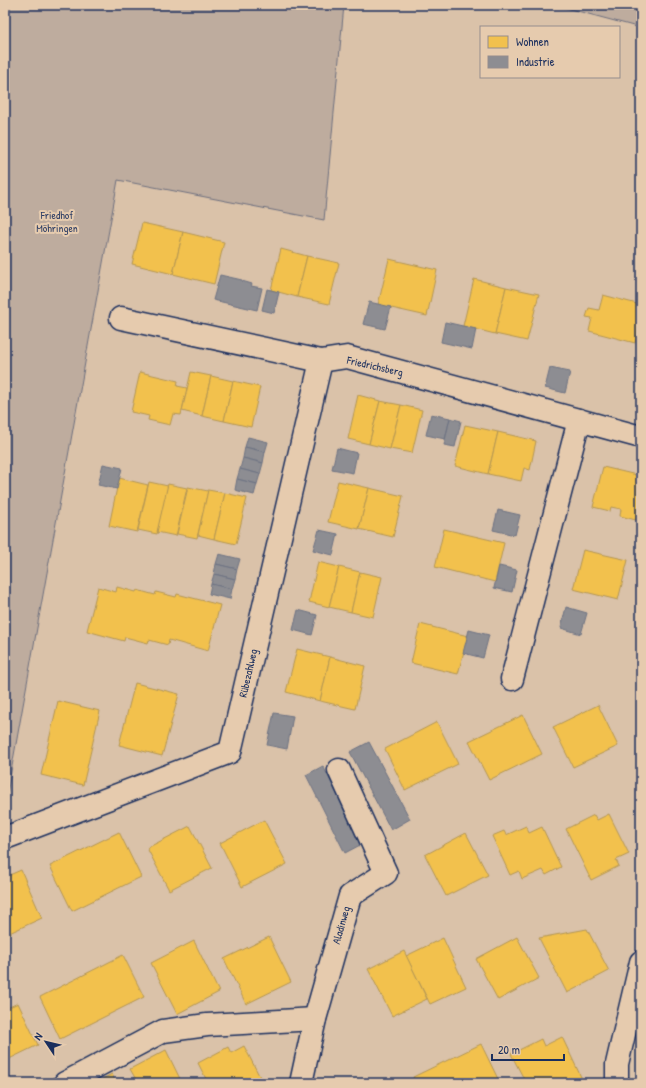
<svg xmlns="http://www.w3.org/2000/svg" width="646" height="1088" font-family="'Patrick Hand',sans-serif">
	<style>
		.green { fill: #beac9e; stroke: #6c6e7e }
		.homes { fill: #f2c14e; stroke: #b29553 }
		.industry { fill: #8d8d92; stroke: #6b7182 }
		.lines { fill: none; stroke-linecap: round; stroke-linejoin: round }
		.minor-casing { stroke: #1b2f5e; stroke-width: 25 }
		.minor { stroke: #e6cbae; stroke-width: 22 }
		.labels { text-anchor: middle; stroke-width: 4; stroke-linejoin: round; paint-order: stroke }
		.park-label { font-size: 11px; fill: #2b3c64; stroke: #e6cbae }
		.street-label { font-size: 11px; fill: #1b2f5e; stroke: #e6cbae }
	</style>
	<rect width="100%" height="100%" fill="#dac2a9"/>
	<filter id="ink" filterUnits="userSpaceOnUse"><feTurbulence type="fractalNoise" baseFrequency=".025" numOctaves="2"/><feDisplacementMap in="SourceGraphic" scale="8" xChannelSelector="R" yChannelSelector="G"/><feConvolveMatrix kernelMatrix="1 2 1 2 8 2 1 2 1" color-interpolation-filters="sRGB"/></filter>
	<g filter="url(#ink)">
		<g class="green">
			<path d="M5 5H344L324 220 118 180 5 805Z"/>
			<path d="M555 5H641V28Z"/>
		</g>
		<g class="homes">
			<path d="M142 223 183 232 173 274 132 264Z"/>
			<path d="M183 232 224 242 214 284 173 274Z"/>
			<path d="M281 249 307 256 297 297 271 290Z"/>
			<path d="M307 256 339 263 329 304 297 297Z"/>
			<path d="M389 259 437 270 427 316 378 305Z"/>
			<path d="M474 279 506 287 495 334 463 326Z"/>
			<path d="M506 287 539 294 527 341 495 334Z"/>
			<path d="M603 295 641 305V319L635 343 589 331 592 318 586 317 589 308 599 310Z"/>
			<path d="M140 372 178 381 177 386 187 388 181 415 173 414 170 425 148 420 149 416 131 412Z"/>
			<path d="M191 372 211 376 202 416 182 411Z"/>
			<path d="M211 376 233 381 224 421 202 416Z"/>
			<path d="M233 381 260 387 251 427 224 421Z"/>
			<path d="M358 395 380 401 369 444 348 439Z"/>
			<path d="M380 401 401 405 390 449 369 444Z"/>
			<path d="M401 405 422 410 412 453 390 449Z"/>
			<path d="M465 425 498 432 488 474 455 466Z"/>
			<path d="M498 432 536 441 530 470 524 468 521 481 488 474Z"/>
			<path d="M603 467 641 476V501L636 520 620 516 621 509 611 507 610 511 593 507Z"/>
			<path d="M119 478 148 485 137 532 109 526Z"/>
			<path d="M338 481 369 488 359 529 328 522Z"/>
			<path d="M149 482 168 486 157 534 138 530Z"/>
			<path d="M168 484 187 488 176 536 157 532Z"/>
			<path d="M188 487 208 491 197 538 177 534Z"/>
			<path d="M369 488 403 496 393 537 359 529Z"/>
			<path d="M208 490 225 493 214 539 198 535Z"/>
			<path d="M225 493 247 498 236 544 214 539Z"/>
			<path d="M444 529 504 543 495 582 435 567Z"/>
			<path d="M583 550 628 560 618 600 573 589Z"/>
			<path d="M318 562 339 567 329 607 309 602Z"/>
			<path d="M339 567 360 572 351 612 329 607Z"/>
			<path d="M360 572 382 577 373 617 351 612Z"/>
			<path d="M98 587 116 592 117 587 136 592 137 590 155 595 156 592 176 597 177 594 220 605 208 651 169 640 168 645 149 640 148 643 125 637 124 641 87 631Z"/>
			<path d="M420 624 468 636 458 674 411 663Z"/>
			<path d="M297 649 330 657 320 701 286 692Z"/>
			<path d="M330 657 365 666 355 709 320 701Z"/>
			<path d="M135 683 179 694 162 756 119 745Z"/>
			<path d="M58 701 100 711 83 785 41 775Z"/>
			<path d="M598 705 618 746 573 767 553 727Z"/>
			<path d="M523 715 542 754 489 780 469 741Z"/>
			<path d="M437 722 458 764 405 790 385 749Z"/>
			<path d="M609 814 629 854 616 860 619 866 591 880 566 829 594 815 597 820Z"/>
			<path d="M264 820 287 864 242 887 220 843Z"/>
			<path d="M190 826 212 868 169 890 147 848Z"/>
			<path d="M526 826 529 833 542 827 561 867 546 875 543 870 522 879 519 871 510 875 492 836 504 831 506 835Z"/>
			<path d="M119 832 141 877 72 911 50 866Z"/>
			<path d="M466 833 488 875 446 896 425 855Z"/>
			<path d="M21 870 42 918 5 935V877Z"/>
			<path d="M587 929 609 971 567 993 539 938Z"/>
			<path d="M269 937 291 982 246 1004 224 959Z"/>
			<path d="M517 937 539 978 498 1000 476 959Z"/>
			<path d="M443 938 466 987 430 1004 406 956Z"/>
			<path d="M194 941 219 992 177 1014 151 963Z"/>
			<path d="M404 951 427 999 392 1016 368 969Z"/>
			<path d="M123 955 144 997 60 1039 40 997Z"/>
			<path d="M18 1003 38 1045 5 1061V1009Z"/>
			<path d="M562 1037 582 1079 575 1083H526L511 1054 541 1039 544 1046Z"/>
			<path d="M481 1044 500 1083H416L413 1077Z"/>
			<path d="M244 1046 263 1083H208L198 1063 228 1047 231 1053Z"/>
			<path d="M166 1050 182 1083H138L130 1069Z"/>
			<path d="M112 1074 116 1083H94H95Z"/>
		</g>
		<g class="industry">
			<path d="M220 275 242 280V281L252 284 251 286 262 288 257 310 213 300Z"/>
			<path d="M267 289 279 292 274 313 262 310Z"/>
			<path d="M369 302 391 307 385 329 363 324Z"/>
			<path d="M445 322 476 329 472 349 441 342Z"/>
			<path d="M550 368 570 372 565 393 545 388Z"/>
			<path d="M431 414 450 418 445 439 426 435Z"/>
			<path d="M450 418 461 421 455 447 444 445Z"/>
			<path d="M248 437 268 442 265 452 245 447Z"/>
			<path d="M245 447 265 452 263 463 243 458Z"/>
			<path d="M337 448 357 453 353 473 332 469Z"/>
			<path d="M243 458 263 463 260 474 240 469Z"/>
			<path d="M103 464 122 468 117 489 98 485Z"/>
			<path d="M240 469 260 474 257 484 237 479Z"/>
			<path d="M237 479 257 484 254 495 235 490Z"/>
			<path d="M498 510 520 515 515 535 493 530Z"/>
			<path d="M319 530 338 534 333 555 313 550Z"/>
			<path d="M219 554 240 559 237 569 216 564Z"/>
			<path d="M216 564 237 569 235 579 214 574Z"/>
			<path d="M499 566 517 570 512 592 494 588Z"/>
			<path d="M214 574 235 579 232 589 211 584Z"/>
			<path d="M211 584 232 589 230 599 209 594Z"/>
			<path d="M566 607 587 613 581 634 561 628Z"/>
			<path d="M298 610 317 615 312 635 293 630Z"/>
			<path d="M469 630 489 635 483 658 463 653Z"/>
			<path d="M274 713 293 716 287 749 267 745Z"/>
			<path d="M369 742 410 819 391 830 350 752Z"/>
			<path d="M323 766 362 844 345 853 306 775Z"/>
		</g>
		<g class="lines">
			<defs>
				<g id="minor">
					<path d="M121 318 321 361 347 357 641 437"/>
					<path d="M512 679 579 420"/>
					<path d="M5 838 230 752 321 361"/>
					<path d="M65 1083 163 1031 207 1025 315 1019"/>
					<path d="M301 1083 315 1019 350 896 386 873 339 770"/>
					<path d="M617 1083V1064L641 962"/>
				</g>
			</defs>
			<use href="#minor" class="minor-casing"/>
			<use href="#minor" class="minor"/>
		</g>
	</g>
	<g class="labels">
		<g class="park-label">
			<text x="57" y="219">Friedhof<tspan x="57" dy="13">Möhringen</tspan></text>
		</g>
		<g class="street-label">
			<text transform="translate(375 366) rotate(13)" y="4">Friedrichsberg</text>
			<text transform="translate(248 673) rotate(-77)" y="4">Rübezahlweg</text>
			<text transform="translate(341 925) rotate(-74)" y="4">Aladinweg</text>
		</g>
	</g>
	<rect width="646" height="1088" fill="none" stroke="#e6cbae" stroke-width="20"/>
	<rect x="10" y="10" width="626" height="1068" fill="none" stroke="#1b2f5e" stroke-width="1.5" filter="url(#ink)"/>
	<rect x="480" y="26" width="140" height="52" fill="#e6cbae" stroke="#958d8e"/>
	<rect x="488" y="36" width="20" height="12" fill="#f2c14e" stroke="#958d8e"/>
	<text x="516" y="46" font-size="12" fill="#1b2f5e">Wohnen</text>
	<rect x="488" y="56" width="20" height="12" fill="#8d8d92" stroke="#958d8e"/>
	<text x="516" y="66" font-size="12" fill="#1b2f5e">Industrie</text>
	<g transform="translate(46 1042) rotate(305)" stroke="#e6cbae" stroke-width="3" paint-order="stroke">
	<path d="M0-3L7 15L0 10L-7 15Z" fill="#1b2f5e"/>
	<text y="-6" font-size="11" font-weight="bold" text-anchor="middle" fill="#1b2f5e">N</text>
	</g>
	<path d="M492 1054v6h72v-6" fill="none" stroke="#1b2f5e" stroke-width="2"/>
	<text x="498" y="1054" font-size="12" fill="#1b2f5e" stroke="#e6cbae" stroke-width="3" paint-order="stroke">20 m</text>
</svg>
